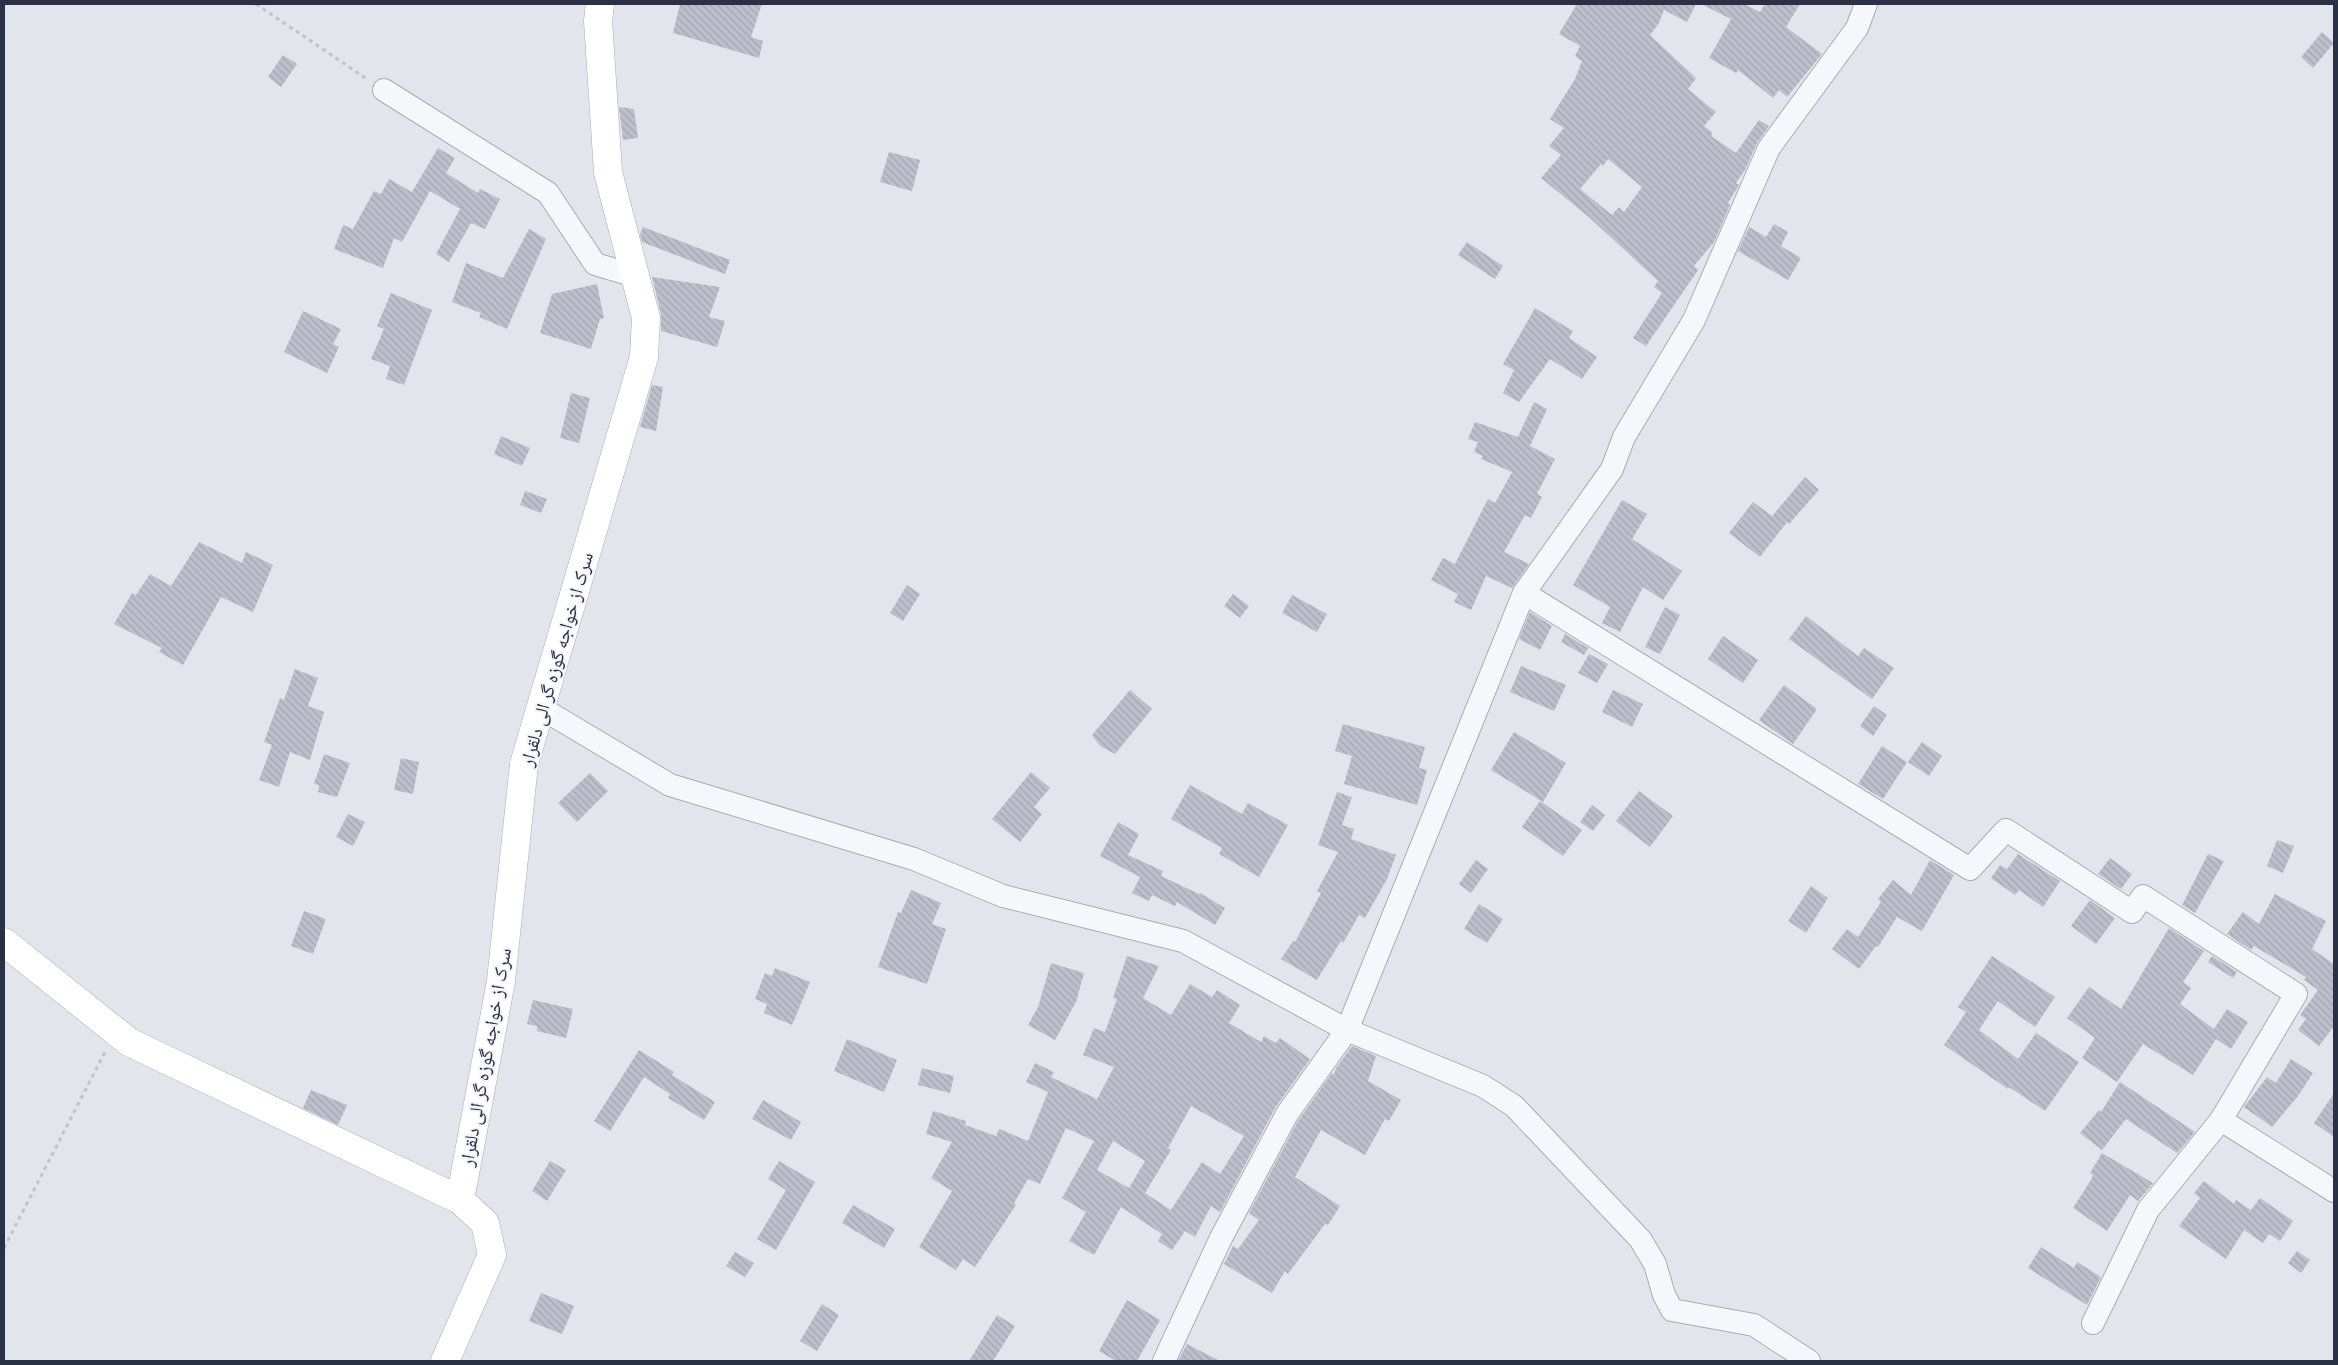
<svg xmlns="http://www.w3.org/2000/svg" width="2338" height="1365" font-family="Commissioner,'Noto Naskh Arabic',sans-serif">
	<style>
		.building { fill: url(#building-back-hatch); fill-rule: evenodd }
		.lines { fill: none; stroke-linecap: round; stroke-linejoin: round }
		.street-casing { stroke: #a8abb7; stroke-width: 24 }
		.secondary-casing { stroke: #a8abb7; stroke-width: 29 }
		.path { stroke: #c1c3cb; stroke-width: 3; stroke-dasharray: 4 4; stroke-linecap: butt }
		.street { stroke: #f6f7fa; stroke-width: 22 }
		.secondary { stroke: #fff; stroke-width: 28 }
		.labels { text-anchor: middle; stroke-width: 4; stroke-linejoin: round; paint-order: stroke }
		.street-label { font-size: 19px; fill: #2a3045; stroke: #f3f5f9 }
	</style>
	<defs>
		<pattern id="building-back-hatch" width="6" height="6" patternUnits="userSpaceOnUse" patternTransform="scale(1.25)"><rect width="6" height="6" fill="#bdc0cc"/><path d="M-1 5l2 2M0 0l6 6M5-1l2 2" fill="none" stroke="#a3a5b1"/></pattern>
	</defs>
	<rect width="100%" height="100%" fill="#e3e5ec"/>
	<g class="building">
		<path d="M680 4H762L751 37 763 41 759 58 673 33Z"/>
		<path d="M1577 4H1696L1687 22 1664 10 1659 23 1650 35 1696 78 1688 89 1716 112 1704 126 1713 133 1711 136 1736 153 1759 120 1769 126 1757 143 1745 170 1736 183 1739 185 1728 203 1730 205 1714 242 1694 266 1698 270 1646 346 1633 338 1662 293 1654 287 1658 281 1590 218 1541 178 1561 155 1549 146 1564 128 1550 119 1575 79 1582 61 1575 56 1580 46 1559 34ZM1608 159 1642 187 1624 212 1619 207 1612 215 1580 189 1601 164 1603 166Z"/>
		<path d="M1701 4H1744L1760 12 1765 4H1800L1786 27 1822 54 1787 97 1779 90 1773 98 1738 70 1736 73 1709 58 1731 19Z"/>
		<path d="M2322 32 2334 43 2313 68 2301 57Z"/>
		<path d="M283 55 297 64 281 87 268 77Z"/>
		<path d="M619 107 634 109 638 138 623 140Z"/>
		<path d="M438 148 455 158 446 173 478 193 480 189 500 199 485 229 471 223 449 262 436 254 460 209 430 191 402 242 394 238 383 268 334 249 343 225 353 229 374 191 381 194 389 179 412 192Z"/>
		<path d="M889 152 920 160 912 191 880 182Z"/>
		<path d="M1774 224 1788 232 1781 246 1801 258 1788 280 1738 251 1749 227 1766 237Z"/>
		<path d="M643 227 730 260 725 274 642 242 640 234Z"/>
		<path d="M529 229 546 239 507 329 479 317 481 313 452 302 466 263 503 278Z"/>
		<path d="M1467 242 1503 266 1495 279 1458 255Z"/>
		<path d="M652 277 720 287 709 317 725 321 717 347 661 331V314Z"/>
		<path d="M597 284 604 318 600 319 591 349 540 333 552 294Z"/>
		<path d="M391 293 432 310 404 385 386 379 390 366 371 359 384 329 377 326Z"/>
		<path d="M1535 308 1573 331 1569 338 1597 357 1582 379 1550 359 1519 402 1503 393 1514 370 1503 364Z"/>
		<path d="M303 311 341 329 333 344 339 347 327 373 284 352Z"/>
		<path d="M652 385 663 387 656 431 640 427Z"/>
		<path d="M571 393 590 398 579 443 560 438Z"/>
		<path d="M1534 402 1547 409 1530 446 1555 459 1537 494 1542 497 1531 518 1525 515 1504 552 1529 564 1512 588 1486 576 1471 610 1454 602 1458 594 1431 580 1443 558 1455 564 1488 499 1495 503 1512 472 1481 459 1483 456 1474 452 1478 442 1468 439 1475 422 1518 437Z"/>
		<path d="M501 436 530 448 522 466 494 454Z"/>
		<path d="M1805 477 1819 490 1789 524 1787 522 1760 557 1729 533 1753 502 1772 516Z"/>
		<path d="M525 491 547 499 541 513 520 505Z"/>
		<path d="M1622 500 1647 514 1632 539 1682 571 1663 600 1643 587 1620 632 1602 623 1610 607 1573 585Z"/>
		<path d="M199 542 242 563 246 552 273 565 253 612 221 597 183 665 159 652 162 648 114 624 132 593 136 595 150 574 171 586Z"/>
		<path d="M907 585 920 594 903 621 890 613Z"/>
		<path d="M1233 594 1249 606 1240 618 1224 606Z"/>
		<path d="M1292 595 1327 614 1317 632 1282 613Z"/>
		<path d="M1665 607 1680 615 1660 654 1645 647Z"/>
		<path d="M1530 612 1552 626 1540 650 1519 639Z"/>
		<path d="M1806 616 1858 656 1864 648 1894 668 1872 699 1789 639Z"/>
		<path d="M1565 634 1588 648 1584 655 1561 642Z"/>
		<path d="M1723 636 1758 660 1743 683 1708 659Z"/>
		<path d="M1589 654 1608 664 1597 683 1578 673Z"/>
		<path d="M1521 666 1566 685 1554 711 1510 692Z"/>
		<path d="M295 669 318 678 308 706 324 712 310 760 290 752 279 787 259 780 272 745 264 742 280 698 284 700Z"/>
		<path d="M1784 685 1817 709 1793 744 1759 720Z"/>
		<path d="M1130 690 1152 709 1115 754 1100 746 1092 735Z"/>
		<path d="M1613 690 1643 704 1632 727 1602 712Z"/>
		<path d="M1874 706 1887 715 1873 736 1860 726Z"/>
		<path d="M1343 724 1425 747 1419 768 1427 770 1417 805 1344 784 1352 756 1335 751Z"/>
		<path d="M1514 732 1566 763 1543 802 1491 770Z"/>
		<path d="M1922 742 1942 756 1929 776 1908 762Z"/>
		<path d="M1882 746 1907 762 1883 799 1858 784Z"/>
		<path d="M324 754 350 763 337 797 318 792 319 785 314 784Z"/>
		<path d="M401 758 419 762 413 794 394 790Z"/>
		<path d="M1031 772 1050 788 1034 807 1042 814 1020 842 992 819Z"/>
		<path d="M590 773 608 791 577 822 558 803Z"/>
		<path d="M1190 785 1242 814 1248 803 1288 825 1259 877 1219 854 1222 848 1171 819Z"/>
		<path d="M1639 791 1673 816 1650 847 1616 821Z"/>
		<path d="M1337 792 1352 797 1342 825 1354 829 1351 839 1396 855 1387 879 1365 918 1359 915 1343 943 1341 941 1317 980 1281 959 1293 941 1295 942 1321 893 1317 891 1338 852 1318 845Z"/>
		<path d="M1540 801 1582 830 1563 856 1522 827Z"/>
		<path d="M1592 805 1605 815 1593 831 1580 822Z"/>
		<path d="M348 814 365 822 353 846 336 837Z"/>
		<path d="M1118 822 1139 834 1128 855 1163 871 1161 876 1199 894 1200 893 1225 908 1215 925 1177 902 1175 906 1152 895 1149 901 1132 893 1140 877 1100 856Z"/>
		<path d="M2277 840 2294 846 2283 873 2267 866Z"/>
		<path d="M2018 854 2060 881 2043 907 2019 890 2015 895 1991 878 2000 865 2007 869Z"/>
		<path d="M2208 854 2224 861 2195 913 2182 905Z"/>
		<path d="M2110 858 2132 874 2121 889 2098 874Z"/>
		<path d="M1476 860 1488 869 1471 893 1459 884Z"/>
		<path d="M1930 860 1954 875 1922 931 1897 917 1878 947 1876 946 1859 969 1832 949 1847 929 1858 937 1881 902 1878 899 1893 880 1911 895Z"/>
		<path d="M1811 886 1828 898 1806 933 1788 921Z"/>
		<path d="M911 890 941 903 932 924 946 929 927 984 878 967 898 912 901 913Z"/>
		<path d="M2275 894 2326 921 2312 949 2334 964V1026L2319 1046 2298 1030 2306 1019 2300 1015 2318 990 2304 980 2306 977 2254 946 2251 950 2227 934 2243 912 2259 924Z"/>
		<path d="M2090 900 2115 918 2096 944 2071 926Z"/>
		<path d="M1479 904 1503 919 1487 943 1464 929Z"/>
		<path d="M304 911 326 919 313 954 291 946Z"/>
		<path d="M2169 928 2204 951 2183 982 2191 988 2180 1004 2214 1029 2227 1009 2248 1022 2231 1049 2216 1039 2193 1075 2143 1044 2117 1082 2082 1058 2095 1038 2067 1018 2089 987 2121 1009Z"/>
		<path d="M1127 956 1159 966 1143 998 1171 1015 1190 984 1212 997 1217 990 1240 1005 1229 1023 1261 1042 1264 1036 1276 1043 1280 1038 1310 1059 1275 1108 1220 1212 1211 1206 1195 1237 1185 1231 1172 1250 1158 1241 1162 1234 1121 1207 1094 1255 1069 1241 1086 1212 1062 1198 1094 1141 1066 1128 1040 1184 1028 1179 1014 1203 1016 1205 975 1267 963 1259 956 1270 919 1247 952 1191 931 1178 952 1142 926 1134 933 1111 966 1121 965 1125 996 1136 999 1129 1028 1141 1048 1092 1026 1082 1035 1063 1054 1072 1051 1077 1097 1099 1114 1067 1083 1055 1094 1028 1105 1032 1117 999 1113 998ZM1191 1106 1244 1136 1220 1174 1202 1162 1171 1210 1145 1193 1171 1150 1168 1148ZM1113 1141 1145 1161 1129 1188 1097 1170Z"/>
		<path d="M1992 956 2055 997 2035 1027 1998 1001 1979 1030 2018 1059 2036 1033 2079 1062 2045 1111 2009 1087 2008 1089 1944 1045 1966 1012 1958 1007Z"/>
		<path d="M2212 956 2237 972 2233 978 2208 962Z"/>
		<path d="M1051 963 1084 973 1076 1002 1055 1040 1028 1025 1038 1007Z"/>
		<path d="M775 968 810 982 792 1025 764 1013 767 1004 755 999 765 973 772 976Z"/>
		<path d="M533 1000 573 1009 566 1038 537 1031V1026L527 1024Z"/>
		<path d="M847 1039 897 1060 884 1092 834 1071Z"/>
		<path d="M1352 1046 1376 1056 1368 1081 1401 1100 1389 1121 1385 1119 1365 1155 1321 1130 1295 1177 1340 1206 1328 1225 1325 1224 1288 1274 1285 1271 1272 1293 1224 1264 1233 1246 1238 1249 1259 1220 1249 1213 1298 1121 1332 1073 1334 1075 1336 1068Z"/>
		<path d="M639 1050 674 1072 672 1075 715 1102 704 1120 668 1098 670 1094 644 1077 610 1131 594 1121Z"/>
		<path d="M2291 1059 2313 1073 2298 1096 2272 1127 2244 1107 2267 1077 2276 1083Z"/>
		<path d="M922 1068 954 1076 950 1093 918 1085Z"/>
		<path d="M2120 1082 2195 1132 2177 1153 2126 1119 2102 1150 2080 1133 2099 1110 2101 1112Z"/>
		<path d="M311 1090 347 1105 338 1125 303 1108Z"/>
		<path d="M2334 1093V1137L2314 1123Z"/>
		<path d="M763 1100 801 1122 791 1140 752 1119Z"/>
		<path d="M2102 1153 2153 1183 2138 1201 2130 1195 2107 1231 2073 1208 2091 1180 2093 1175 2090 1173Z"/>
		<path d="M550 1161 566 1170 547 1201 532 1191Z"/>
		<path d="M779 1161 815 1182 776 1250 757 1239 786 1190 768 1179Z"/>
		<path d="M2204 1181 2234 1204 2236 1200 2251 1210 2260 1198 2293 1221 2280 1241 2269 1234 2263 1243 2244 1230 2226 1259 2179 1226 2200 1198 2194 1193Z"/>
		<path d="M853 1205 895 1229 884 1248 842 1223Z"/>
		<path d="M2041 1247 2074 1268 2077 1262 2101 1277 2087 1305 2028 1268Z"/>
		<path d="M2297 1251 2310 1260 2301 1273 2288 1263Z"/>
		<path d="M735 1252 754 1263 745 1277 726 1266Z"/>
		<path d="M541 1293 574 1306 562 1334 529 1321Z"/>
		<path d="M1127 1300 1160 1320 1137 1361H1116L1099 1351Z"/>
		<path d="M822 1304 839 1315 817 1351 800 1341Z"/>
		<path d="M997 1315 1015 1326 993 1361H969Z"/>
		<path d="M1187 1344 1220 1361H1178Z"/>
	</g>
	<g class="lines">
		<defs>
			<g id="street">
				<path d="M384 90 548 193 595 264 635 276"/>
				<path d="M1524 593 1970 869 2006 830 2132 912 2143 896 2296 994 2221 1120 2148 1210 2093 1323"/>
				<path d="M541 708 670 785 914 859 1003 896 1183 941 1347 1030 1483 1086 1514 1106 1640 1239 1655 1264 1664 1295 1672 1310 1754 1325 1809 1361"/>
				<path d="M2221 1120 2334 1191"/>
				<path d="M1164 1361 1221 1238 1287 1114 1347 1030 1524 593 1612 469 1624 437 1694 320 1769 148 1857 28 1866 4"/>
			</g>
			<g id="secondary">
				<path d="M4 942 129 1042 460 1200"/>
				<path d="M445 1361 492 1255 485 1223 460 1200 501 981 524 764 644 357 646 318 608 172 598 21 600 4"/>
			</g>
		</defs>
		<use href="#street" class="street-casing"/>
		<use href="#secondary" class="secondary-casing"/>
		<g class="path">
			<path d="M256 4 367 79"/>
			<path d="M4 1248 105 1052"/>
		</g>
		<use href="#street" class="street"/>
		<use href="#secondary" class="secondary"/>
	</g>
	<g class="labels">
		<g class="street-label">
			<text transform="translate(556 659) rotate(-74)" y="7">سرک از خواجه گوزه گر الی دلقرار</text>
			<text transform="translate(485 1057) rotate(-80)" y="7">سرک از خواجه گوزه گر الی دلقرار</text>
		</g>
	</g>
	<rect width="2338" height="1365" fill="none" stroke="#2a3045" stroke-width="10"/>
</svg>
